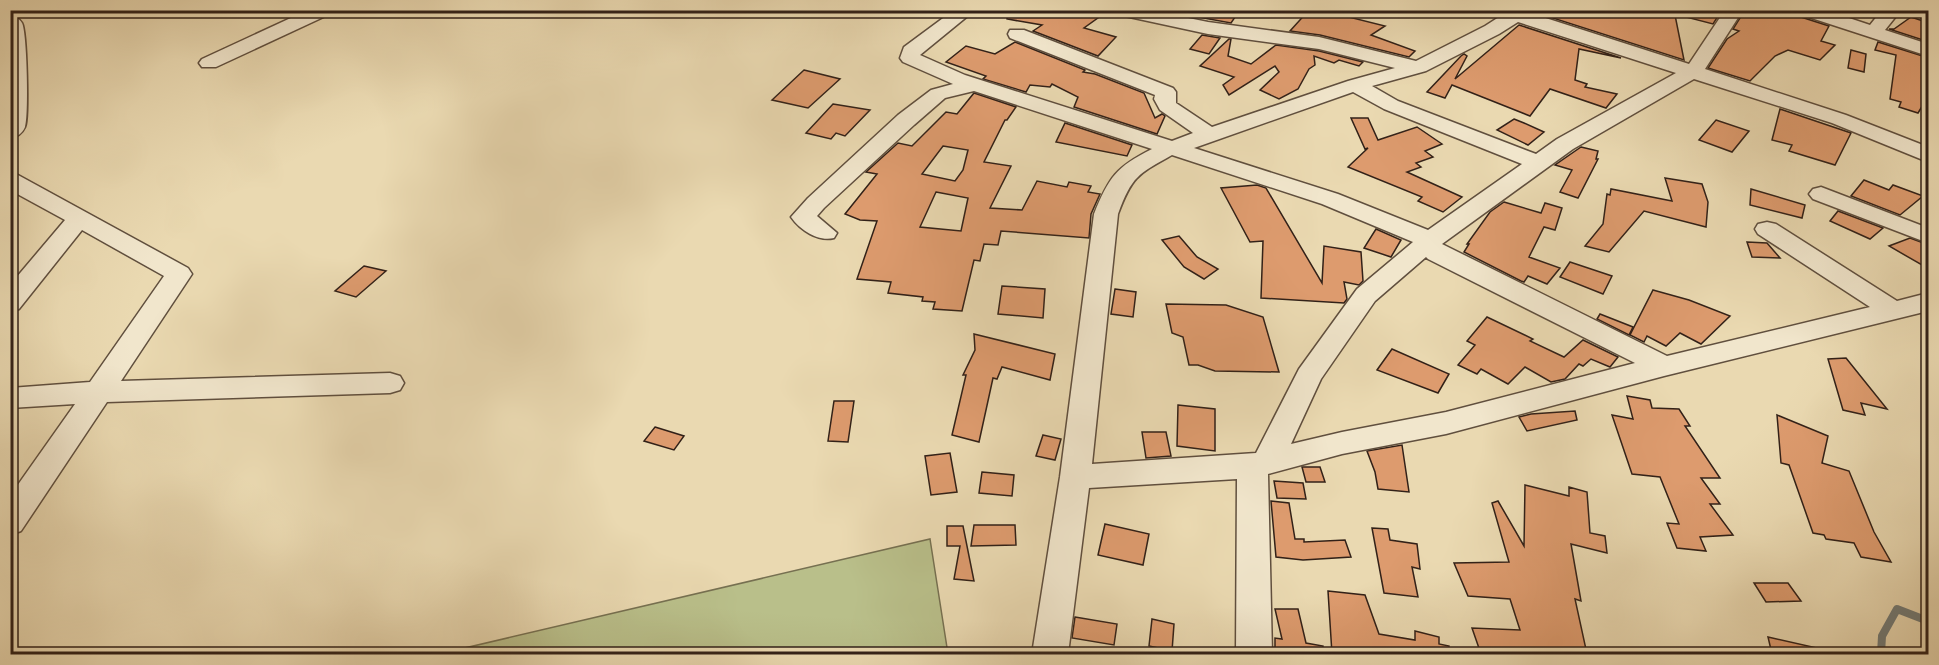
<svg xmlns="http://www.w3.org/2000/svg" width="1939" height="665" font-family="Cardo,serif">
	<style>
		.green { fill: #b9bf8a; stroke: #767051; stroke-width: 1.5 }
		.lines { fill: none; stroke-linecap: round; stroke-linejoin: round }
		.stream { stroke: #727b77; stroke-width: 8 }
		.building { fill: #dd9b6e; stroke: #322118; stroke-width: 1.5; fill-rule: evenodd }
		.minor-casing { stroke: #604f3e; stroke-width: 3 }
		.minor { fill: #f1e6cc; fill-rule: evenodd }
	</style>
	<rect width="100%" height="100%" fill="#ead9b1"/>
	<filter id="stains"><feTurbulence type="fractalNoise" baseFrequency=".00333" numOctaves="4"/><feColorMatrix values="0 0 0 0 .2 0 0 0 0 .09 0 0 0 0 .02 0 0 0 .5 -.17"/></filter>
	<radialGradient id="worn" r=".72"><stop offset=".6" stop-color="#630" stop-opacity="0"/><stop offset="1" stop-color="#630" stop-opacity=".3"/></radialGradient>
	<path class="green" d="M930 539 948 654H439Z"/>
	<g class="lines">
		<path class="stream" d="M1881 654 1882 636 1897 609 1928 621"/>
	</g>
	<g class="building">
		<path d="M1008 10H1109L1084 28 1116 37 1098 56 1033 31 1042 25 1007 19Z"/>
		<path d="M1182 10H1240L1231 23 1181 14Z"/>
		<path d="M1309 10 1326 14 1329 12 1385 26 1371 35 1415 51 1409 57 1320 35 1290 31Z"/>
		<path d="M1536 10H1674L1684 60 1534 12Z"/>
		<path d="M1682 10H1722L1713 24 1682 16Z"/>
		<path d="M1745 10H1794L1798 16 1829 26 1821 41 1835 45 1820 60 1788 50 1775 56 1750 81 1708 68 1727 39 1739 31 1733 29Z"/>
		<path d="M1911 17 1929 23V42L1889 29H1894Z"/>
		<path d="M1519 25 1621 58 1579 49 1575 80 1587 84 1585 87 1617 94 1606 108 1550 89 1530 116 1452 85 1445 98 1427 92 1461 56 1464 54 1467 56 1455 79Z"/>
		<path d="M1202 35 1220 38 1209 54 1190 49Z"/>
		<path d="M1229 39H1231L1228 56 1251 64 1276 45 1319 51 1363 62 1359 66 1339 60 1334 63 1314 56 1315 65 1309 69 1298 89 1279 99 1260 90 1279 72 1275 66 1229 95 1223 85 1234 77 1200 66Z"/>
		<path d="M1015 42 1085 70 1083 72 1095 74 1144 93 1155 118 1162 114 1165 116 1157 134 1074 107 1078 97 1052 84 1050 87 1030 85 1026 92 983 79 986 76 946 62 966 46 995 54Z"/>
		<path d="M1878 42 1929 58V95L1918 113 1899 107 1901 102 1890 99 1896 55 1875 50Z"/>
		<path d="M1851 50 1866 54 1864 72 1848 68Z"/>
		<path d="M804 70 840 79 808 108 772 100Z"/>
		<path d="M974 93 1016 107 1007 120H1005L984 162 1011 166 990 208 1022 210 1037 181 1067 187 1069 182 1091 186 1088 192 1100 194 1091 214 1089 238 1001 231 998 245 984 244 980 261 974 260 962 311 933 309 935 302 922 301 923 297 888 293 891 282 857 279 877 221 860 220 845 214 877 174 866 172 898 143 912 146 946 112 957 114ZM943 146 968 150 963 170 955 181 922 174ZM936 192 968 198 961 231 920 227Z"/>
		<path d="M833 104 870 110 845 136 836 133 831 139 806 133Z"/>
		<path d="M1780 109 1851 133 1835 165 1789 151 1792 145 1772 140Z"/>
		<path d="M1351 118H1368L1378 140 1417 127 1442 144 1425 151 1433 157 1416 163 1421 167 1407 172 1462 197 1443 212 1418 201 1422 197 1348 167 1368 148 1365 149Z"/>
		<path d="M1514 119 1524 123 1544 132 1528 145 1497 130Z"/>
		<path d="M1716 120 1749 131 1732 152 1699 140Z"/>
		<path d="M1065 123 1132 145 1127 156 1056 142Z"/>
		<path d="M1581 147 1598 151 1596 159H1598L1578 198 1560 192 1572 170 1555 165Z"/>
		<path d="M1665 178 1702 184 1708 202 1706 227 1644 211 1609 252 1585 246 1603 224 1607 194 1610 195 1611 189 1672 201Z"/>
		<path d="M1864 180 1889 190 1893 185 1923 196 1900 215 1851 196Z"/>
		<path d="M1257 185 1266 188 1322 283 1324 246 1361 252 1363 281 1359 285 1344 282 1347 299 1344 303 1261 298 1263 241 1250 242 1221 188Z"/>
		<path d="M1751 189 1805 205 1802 218 1750 205Z"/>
		<path d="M1504 202 1541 213 1545 203 1562 208 1555 230 1544 227 1529 257 1560 268 1547 284 1528 276 1524 282 1521 281 1464 252 1469 244H1467L1490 212Z"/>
		<path d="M1838 211 1883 228 1870 239 1830 221Z"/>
		<path d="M1376 229 1401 240 1391 257 1364 248Z"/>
		<path d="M1179 236 1197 257 1218 269 1204 279 1184 267 1162 240Z"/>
		<path d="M1910 238 1929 245V269L1889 246Z"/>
		<path d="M1747 242 1767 243 1780 258 1752 257Z"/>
		<path d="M1570 262 1612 276 1603 294 1560 277Z"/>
		<path d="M364 266 386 271 356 297 335 291Z"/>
		<path d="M1002 286 1045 289 1043 318 998 314Z"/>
		<path d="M1115 289 1136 292 1133 317 1111 314Z"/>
		<path d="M1653 290 1689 300 1730 316 1701 344 1680 333 1666 346 1647 336 1644 342 1630 335Z"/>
		<path d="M1166 304 1226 305 1263 317 1279 372 1215 371 1198 365H1189L1183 337 1172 333Z"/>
		<path d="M1600 314 1633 327 1629 335 1597 319Z"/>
		<path d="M1487 317 1533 339 1530 341 1564 357 1583 340 1618 357 1610 367 1591 359 1583 366 1579 364 1565 379 1551 382 1525 367 1508 384 1481 369 1477 374 1458 365 1475 345 1467 341Z"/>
		<path d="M974 334 1055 354 1050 380 1002 367 997 379 993 378 979 442 952 435 966 375H963L975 350Z"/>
		<path d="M1392 349 1449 374 1438 393 1377 370Z"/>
		<path d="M1846 358 1887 409 1861 403 1865 415 1843 410 1828 359Z"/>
		<path d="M1627 396 1650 400 1652 408 1679 409 1690 426H1685L1720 478H1701L1720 504H1710L1733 535 1700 537 1706 551 1677 548 1667 523 1679 524 1660 477 1632 474 1612 415 1633 419Z"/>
		<path d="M834 401H854L848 442 828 441Z"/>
		<path d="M1178 405 1215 409V451L1177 446Z"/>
		<path d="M1575 411 1577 420 1527 431 1519 417 1531 414Z"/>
		<path d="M1777 415 1828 436 1822 463 1849 471 1874 532 1891 562 1861 557 1854 543 1826 539 1824 535 1813 533 1789 465 1781 463Z"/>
		<path d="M655 427 684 436 674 450 644 441Z"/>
		<path d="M1142 432H1166L1171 456 1146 458Z"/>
		<path d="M1043 435 1061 439 1055 460 1036 456Z"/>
		<path d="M1402 445 1409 492 1378 489 1375 472 1367 451Z"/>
		<path d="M950 453 957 492 931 495 925 456Z"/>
		<path d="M1302 467H1320L1325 482H1306Z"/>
		<path d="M982 472 1014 475 1012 496 979 493Z"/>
		<path d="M1274 481 1303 483 1306 499 1277 498Z"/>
		<path d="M1525 485 1569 496V487L1587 492 1590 533 1605 536 1607 553 1571 544 1581 601 1575 599 1587 654H1481L1472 628 1520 630 1510 599 1468 596 1454 563 1509 562 1492 503 1498 501 1524 546Z"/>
		<path d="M1271 501 1289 503 1295 539H1304V542L1345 540 1351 557 1303 560 1276 557Z"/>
		<path d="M1105 524 1149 534 1143 565 1098 555Z"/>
		<path d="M974 525H1015L1016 545 971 546Z"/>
		<path d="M947 526H963L974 581 954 579 960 546H947Z"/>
		<path d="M1372 528 1388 529 1390 540 1417 544 1420 569 1412 567 1418 597 1384 593Z"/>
		<path d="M1754 583H1788L1801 601 1766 602Z"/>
		<path d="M1328 591 1365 595 1379 634 1415 640V631L1439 637V644L1449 646 1448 654H1332Z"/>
		<path d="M1275 609H1298L1306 643 1323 646 1322 654H1275V638L1282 639Z"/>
		<path d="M1075 617 1117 624 1114 645 1072 638Z"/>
		<path d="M1152 619 1174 624 1172 651 1149 646Z"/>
		<path d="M1768 637 1817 648 1816 654H1772Z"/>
	</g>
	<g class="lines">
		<defs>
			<g id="minor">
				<path d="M308 10H333L330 14 216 67H202L199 63 202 59Z"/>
				<path d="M954 10H975L920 55 965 75 1172 141 1193 133 1160 110 1154 99 1155 95 1010 38 1008 34 1010 30H1024L1173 88 1176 92V103L1212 127 1348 81 1395 68 1319 49 1208 34 1120 15 1111 10H1149L1208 22 1319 37 1416 61 1485 26 1510 10H1532L1530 13 1689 64 1725 10H1743L1705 69 1846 115 1928 147V162L1832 123 1694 79 1573 149 1442 244 1667 356 1870 307 1758 234 1755 229 1758 224 1767 222 1776 224 1897 301 1928 293V311L1664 376 1446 434 1342 454 1268 474 1272 654H1236L1237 479 1089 488 1068 654H1032L1060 477 1094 214C1109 177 1116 167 1152 149L974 91 945 98 914 125 824 208 817 216 837 233 834 238C818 242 800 230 791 217L808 198 898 115 931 90 953 84 903 62 900 58 904 47ZM1518 22 1676 73 1557 139 1536 154 1398 101 1372 86 1426 71 1499 34ZM1353 92 1384 109 1522 164 1428 230 1338 194 1194 148ZM1172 155 1322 204 1413 242 1357 289 1299 369 1256 453 1092 464 1118 214C1132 176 1138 174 1172 155ZM1426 257 1428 259 1635 363 1446 412 1342 432 1291 444 1321 379 1375 301Z"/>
				<path d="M1796 10H1825L1870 25 1882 10H1901L1885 30 1928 44V56L1799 14Z"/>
				<path d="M10 16C15 17 19 18 22 23 27 32 29 118 25 127 22 134 17 137 10 138Z"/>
				<path d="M10 173 18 175 188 268 192 274 121 381 390 373 400 376 404 383 400 390 390 393 107 402 21 531 10 535V496L75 404 10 408V388L90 382 164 276 82 230 19 309 10 312V285L65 220 10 190Z"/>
				<path d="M1821 187 1928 228V243L1813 199 1809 194 1813 189Z"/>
			</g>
		</defs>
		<use href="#minor" class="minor-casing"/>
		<use href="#minor" class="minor"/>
	</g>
	<rect width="1939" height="665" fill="none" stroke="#ead9b1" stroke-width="36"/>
	<rect x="12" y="12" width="1915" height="641" fill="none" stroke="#322118" stroke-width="3"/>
	<rect x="18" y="18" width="1903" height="629" fill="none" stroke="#322118" stroke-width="1.5"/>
	<rect width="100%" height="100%" filter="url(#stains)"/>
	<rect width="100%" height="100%" fill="url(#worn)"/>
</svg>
